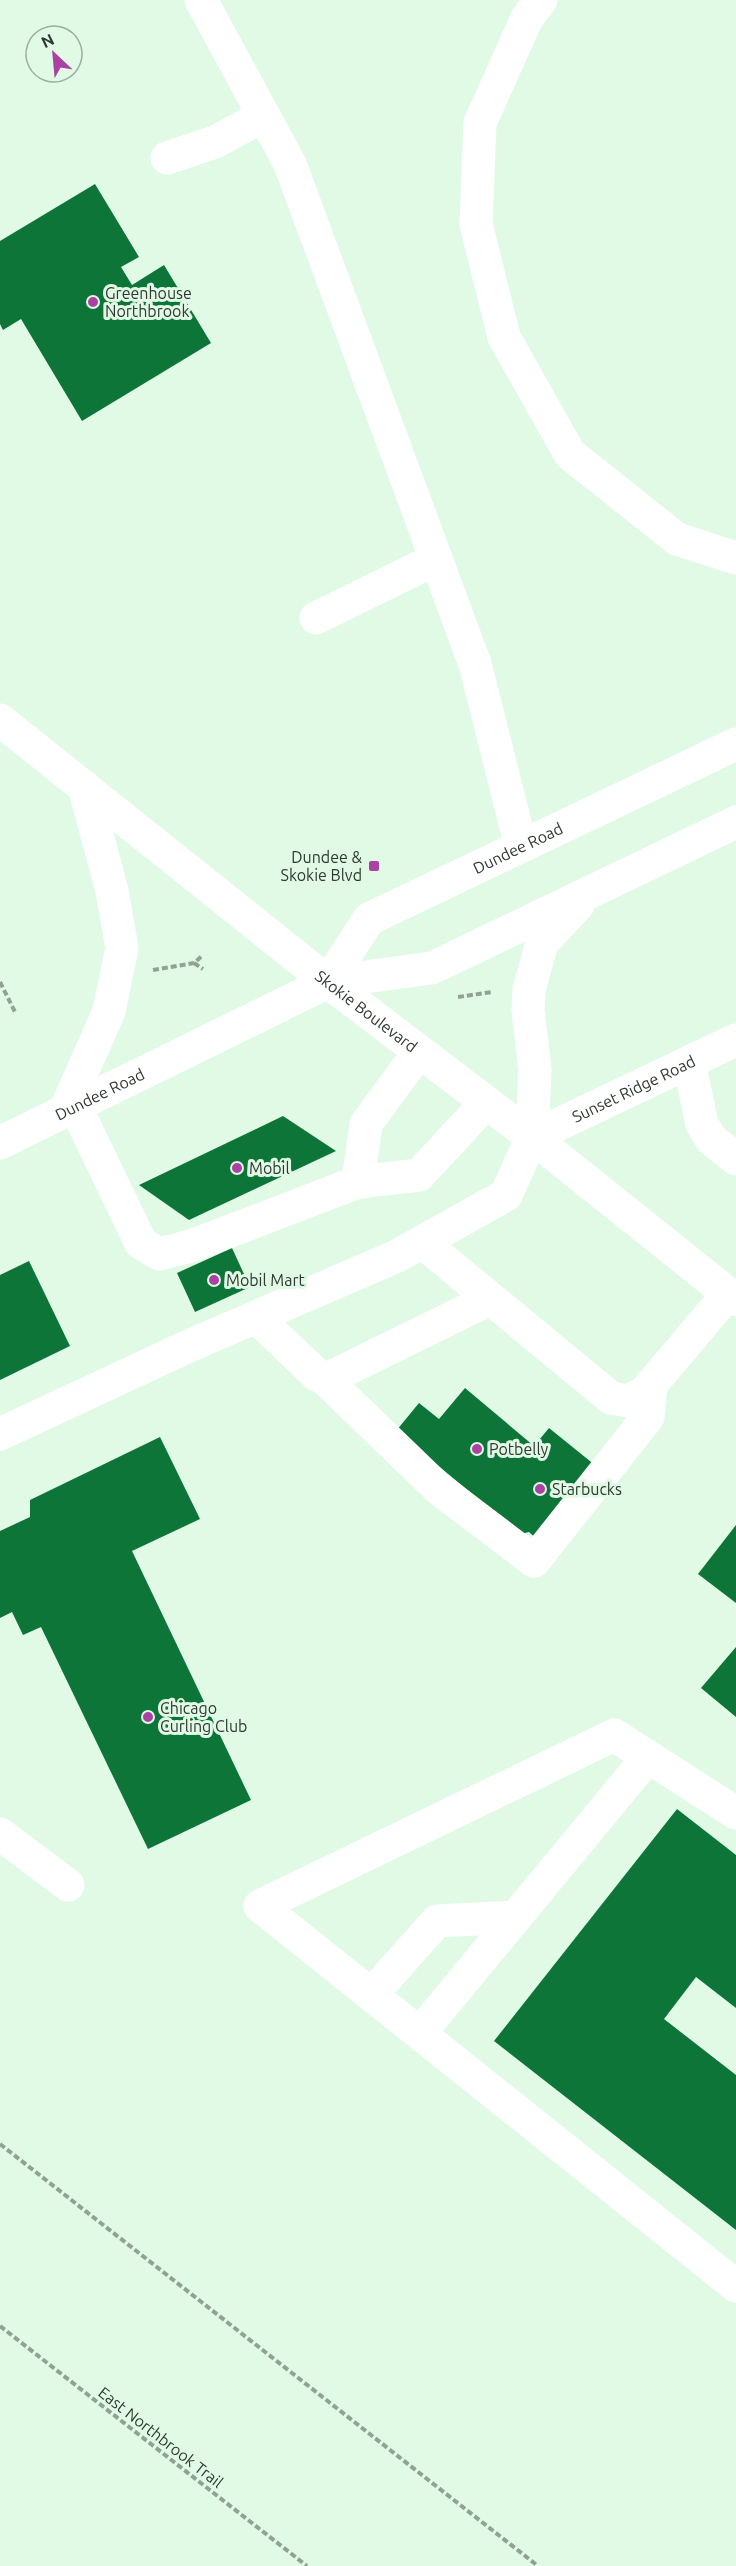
<svg xmlns="http://www.w3.org/2000/svg" width="736" height="2566" font-family="Ubuntu,sans-serif">
	<style>
		.building { fill: #0d7538 }
		.lines { fill: none; stroke-linecap: round; stroke-linejoin: round }
		.path { stroke: #90a294; stroke-width: 4; stroke-dasharray: 6 3; stroke-linecap: butt }
		.minor { stroke: #fff; stroke-width: 33 }
		.major { stroke: #fff; stroke-width: 33 }
		.highway { stroke: #fff; stroke-width: 33 }
		.poi-dot { fill: #ab41a2; stroke: #e1fae6; stroke-width: 2 }
		.labels { text-anchor: middle; stroke-width: 6; stroke-linejoin: round; paint-order: stroke }
		.poi-label { font-size: 16px; fill: #2f3931; stroke: #e1fae6; text-anchor: start }
		.street-label { font-size: 16px; fill: #2f3931; stroke: #e1fae6 }
	</style>
	<rect width="100%" height="100%" fill="#e1fae6"/>
	<g class="building">
		<path d="M95 184 139 257 121 267 132 285 164 265 211 343 82 421 21 319 3 330 0 324V241Z"/>
		<path d="M283 1116 336 1151 189 1220 139 1185Z"/>
		<path d="M232 1248 250 1287 195 1312 177 1273Z"/>
		<path d="M29 1261 70 1346 0 1380V1275Z"/>
		<path d="M465 1388 534 1446 549 1428 601 1470 541 1543 529 1532 521 1534 396 1431 419 1403 439 1419Z"/>
		<path d="M160 1437 200 1519 132 1551 251 1800 148 1849 41 1627 23 1635 12 1612 0 1618V1531L30 1517V1500Z"/>
		<path d="M736 1525V1603L698 1574Z"/>
		<path d="M736 1647V1717L701 1688Z"/>
		<path d="M677 1809 736 1855V2008L696 1977 664 2019 736 2075V2230L494 2041Z"/>
	</g>
	<g class="lines">
		<g class="path">
			<path d="M194 963 203 969"/>
			<path d="M153 970 194 963 202 956"/>
			<path d="M0 982 16 1014"/>
			<path d="M458 997 492 992"/>
			<path d="M0 2144 538 2566"/>
			<path d="M0 2326 307 2566"/>
		</g>
		<g class="minor">
			<path d="M201 0 290 164 475 664 521 846"/>
			<path d="M167 158 215 142 263 116"/>
			<path d="M316 618 436 559"/>
			<path d="M689 1062 702 1124 711 1139 736 1159"/>
			<path d="M75 1106 141 1243 159 1254 191 1246 358 1182 419 1175 486 1103"/>
			<path d="M358 1182 366 1124 419 1052"/>
			<path d="M422 1242 611 1398 628 1401 645 1392 728 1294"/>
			<path d="M256 1317 317 1375 324 1378 333 1376 490 1299"/>
			<path d="M324 1378 439 1489 534 1561 648 1417 651 1385"/>
			<path id="s1" d="M0 1434 191 1345 397 1256 422 1242 506 1195 532 1137 736 1040"/>
			<path d="M736 1813 614 1735 260 1906 736 2286"/>
			<path d="M0 1834 68 1885"/>
			<path d="M371 1995 437 1921 516 1917"/>
			<path d="M420 2033 648 1757"/>
		</g>
		<g class="major">
			<path id="s2" d="M0 720 328 982 532 1137 736 1300"/>
			<path id="s3" d="M328 982 369 919 736 744"/>
			<path d="M65 1111 109 1011 122 948 112 891 84 786"/>
			<path d="M532 1137 535 1070 528 1010 529 990 542 943 578 905"/>
			<path id="s4" d="M0 1143 328 982 432 968 736 822"/>
		</g>
		<path class="highway" d="M541 0 527 18 480 123 476 224 504 337 570 454 677 539 736 558"/>
	</g>
	<g class="poi-dot">
		<circle cx="93" cy="302" r="6"/>
		<rect x="368" y="860" width="12" height="12" rx="3"/>
		<circle cx="237" cy="1168" r="6"/>
		<circle cx="214" cy="1280" r="6"/>
		<circle cx="477" cy="1449" r="6"/>
		<circle cx="540" cy="1489" r="6"/>
		<circle cx="148" cy="1717" r="6"/>
	</g>
	<g class="labels">
		<g class="poi-label">
			<text x="105" y="299">Greenhouse<tspan x="105" dy="18">Northbrook</tspan></text>
			<text x="362" y="863" text-anchor="end">Dundee &amp;<tspan x="362" dy="18">Skokie Blvd</tspan></text>
			<text x="249" y="1174">Mobil</text>
			<text x="226" y="1286">Mobil Mart</text>
			<text x="489" y="1455">Potbelly</text>
			<text x="552" y="1495">Starbucks</text>
			<text x="160" y="1714">Chicago<tspan x="160" dy="18">Curling Club</tspan></text>
		</g>
		<g class="street-label">
			<text dy="6" stroke="none"><textPath href="#s3" startOffset="240">Dundee Road</textPath></text>
			<text dy="6" stroke="none"><textPath href="#s2" startOffset="468">Skokie Boulevard</textPath></text>
			<text dy="6" stroke="none"><textPath href="#s1" startOffset="736">Sunset Ridge Road</textPath></text>
			<text dy="6" stroke="none"><textPath href="#s4" startOffset="111">Dundee Road</textPath></text>
			<text transform="translate(161 2437) rotate(38)" y="6">East Northbrook Trail</text>
		</g>
	</g>
	<g transform="translate(54 54) rotate(334)"><circle r="28" fill="#e1fae6" stroke="#9aad9e" stroke-width="1.5"/>
	<path d="M0-4.5L10 22L0 15L-10 22Z" fill="#ab41a2"/>
	<text y="-9" font-size="16" font-weight="bold" text-anchor="middle" fill="#2f3931">N</text>
	</g>
</svg>
